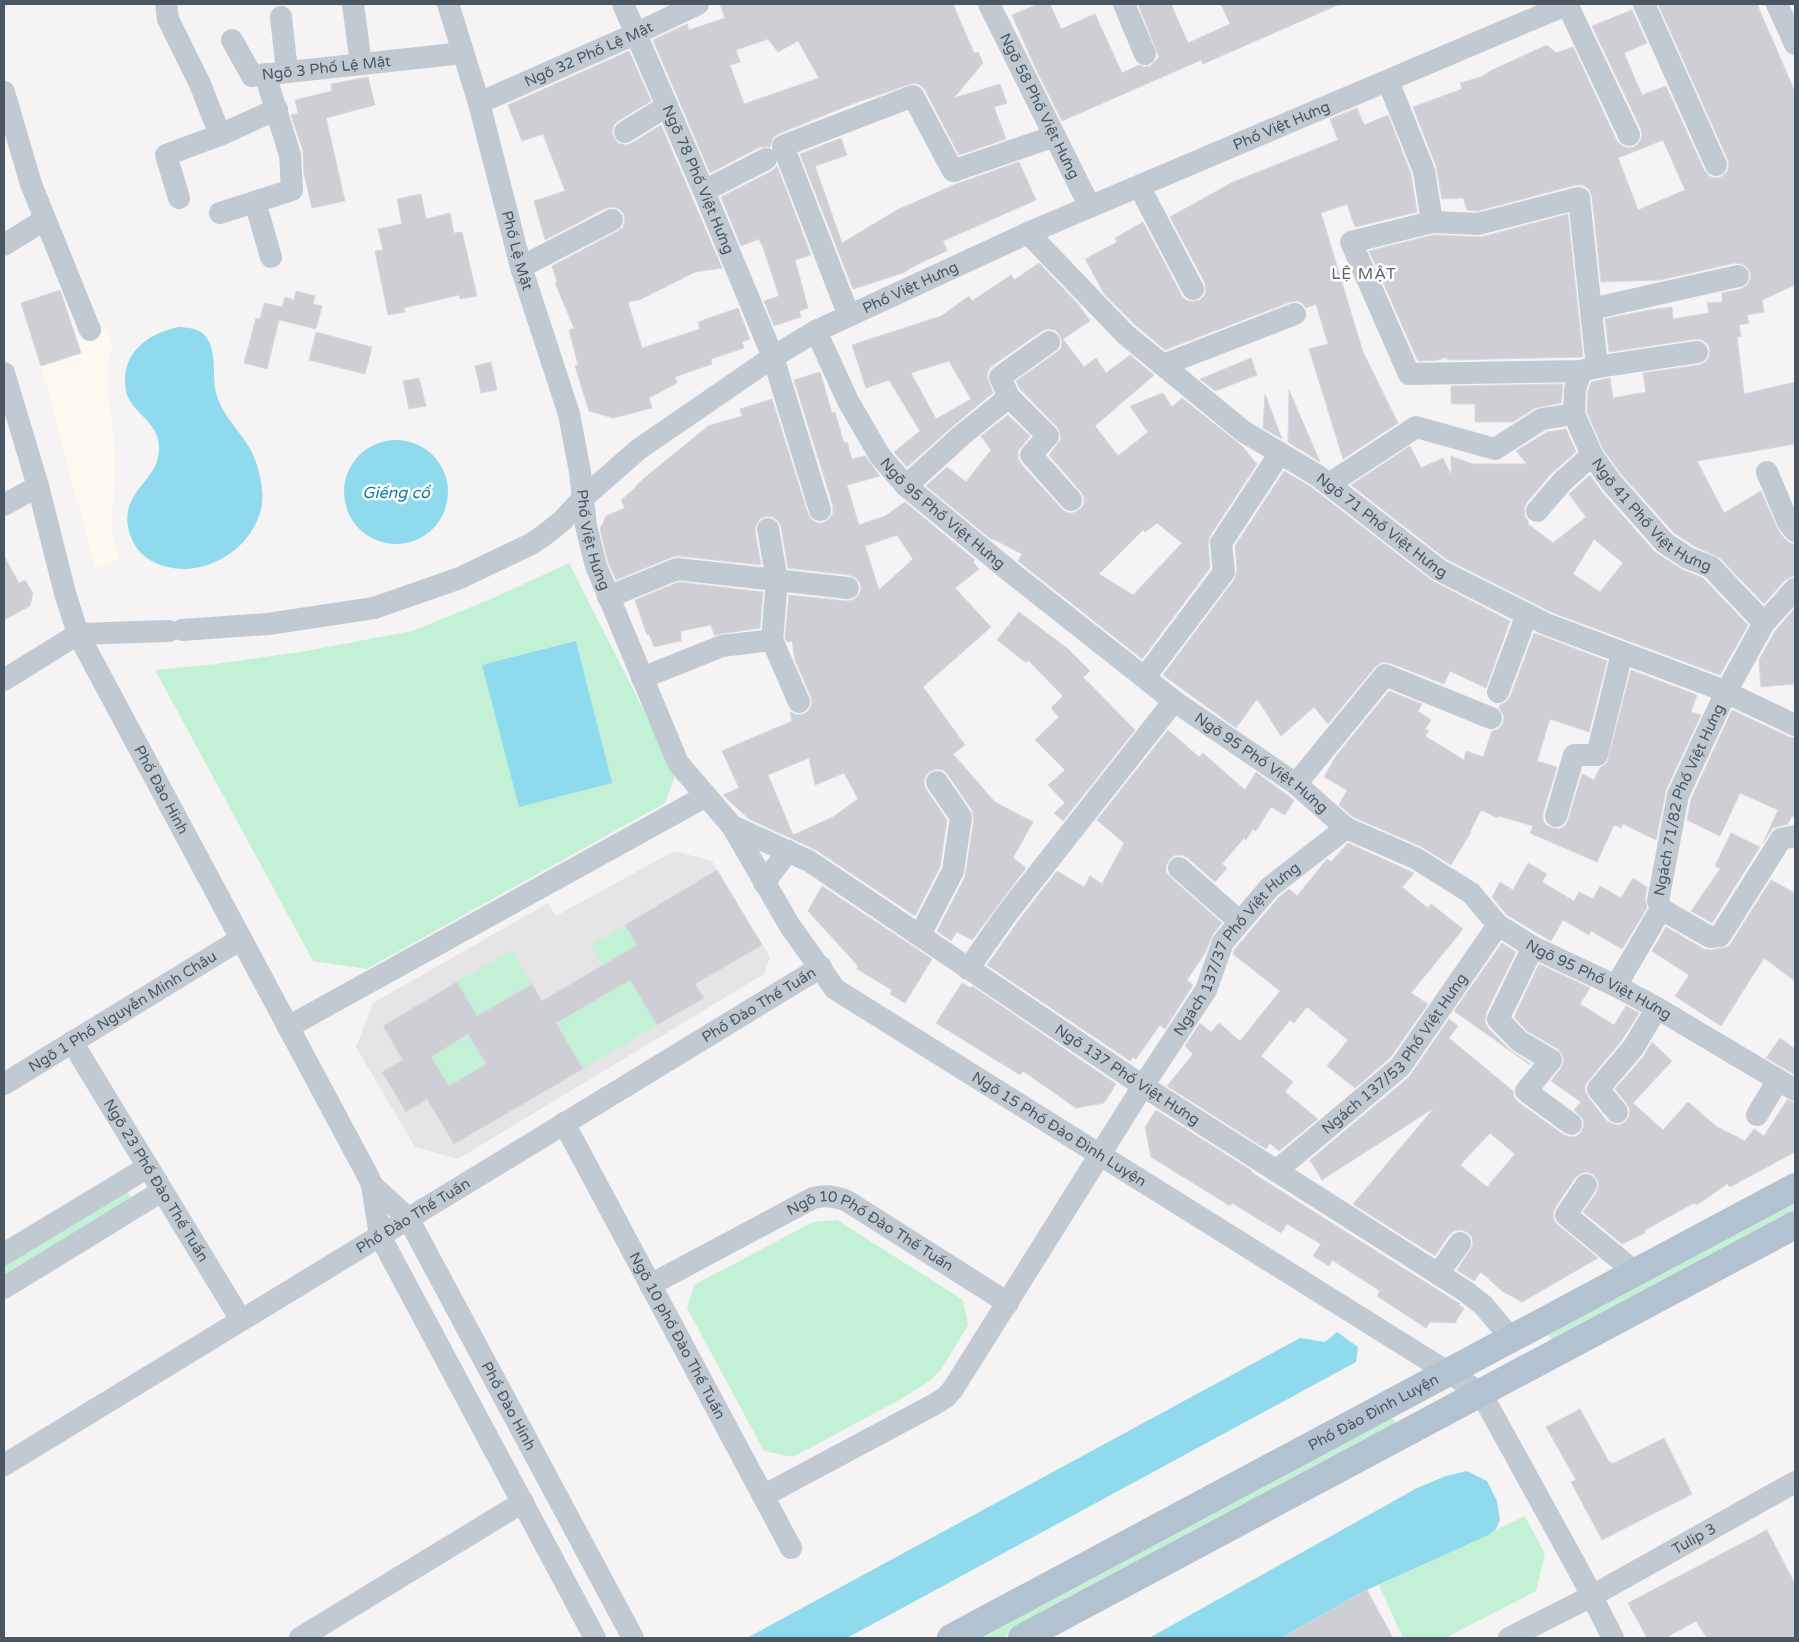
<svg xmlns="http://www.w3.org/2000/svg" width="1799" height="1642" font-family="'Varela Round',sans-serif">
	<style>
		.commercial { fill: #fdf9ef }
		.education { fill: #e6e4e5 }
		.green { fill: #c3f1d5 }
		.water { fill: #90daee }
		.building { fill: #cdcfd5; stroke: #d7d9de; fill-rule: evenodd }
		.lines { fill: none; stroke-linecap: round; stroke-linejoin: round }
		.minor { stroke: #c1cad2; stroke-width: 22 }
		.major { stroke: #b3c2d1; stroke-width: 28 }
		.labels { text-anchor: middle; stroke-width: 5; stroke-linejoin: round; paint-order: stroke }
		.street-label { font-size: 15px; fill: #4a5661; stroke: #fff }
		.neighbourhood-label { font-size: 16px; letter-spacing: 1px; fill: #5f6368; stroke: #fff }
		.water-label { font-size: 16px; font-style: italic; fill: #0c7c9b; stroke: #fff }
	</style>
	<rect width="100%" height="100%" fill="#f5f3f3"/>
	<path class="commercial" d="M107 328 112 344 108 365V388L115 454V483L112 510 113 535 119 560 95 568 41 366 81 353 77 339Z"/>
	<path class="education" d="M674 851 712 861 770 957 764 974 458 1159 415 1147 356 1047 373 1003 548 903 556 916Z"/>
	<g class="green">
		<path d="M569 563 676 774 665 803 367 969 313 961 155 670 216 664 306 651 412 631 491 599Z"/>
		<path d="M625 925 637 945 603 965 591 945Z"/>
		<path d="M512 950 532 984 491 1008 479 1028 457 982Z"/>
		<path d="M630 980 657 1025 583 1069 556 1023Z"/>
		<path d="M468 1035 486 1064 449 1086 431 1057Z"/>
		<path d="M128 1192 131 1199 4 1278V1264Z"/>
		<path d="M1795 1198V1214L1554 1340 1549 1337 1548 1334Z"/>
		<path d="M837 1220 963 1300 968 1325 942 1368 931 1380 901 1399 793 1457 764 1451 687 1308 694 1285 813 1222Z"/>
		<path d="M1390 1418 1395 1420V1423L1390 1430 1002 1638H972Z"/>
		<path d="M1525 1516 1545 1554 1536 1591 1445 1638H1403L1379 1585Z"/>
	</g>
	<g class="water">
		<path d="M179 327C189 328 200 328 206 337 218 352 211 378 217 396 224 419 245 435 254 457 260 472 265 493 261 509 253 543 220 567 186 569 170 569 153 565 141 553 134 546 130 536 128 527 122 489 159 481 159 449 160 425 139 417 129 399 125 392 125 384 125 377 127 348 153 332 179 327Z"/>
		<circle cx="396" cy="492" r="52"/>
		<path d="M576 641 612 783 519 807 482 665Z"/>
		<path d="M1337 1332 1358 1347 1356 1362 847 1638H747L1300 1338 1325 1342Z"/>
		<path d="M1467 1471 1487 1481 1497 1501 1500 1520 1496 1529 1488 1535 1367 1590 1282 1638H1149L1417 1488 1446 1476Z"/>
	</g>
	<g class="building">
		<path d="M720 4H953L974 53 978 52 983 63 954 98 1000 84 1007 103 994 107 1006 139 959 155 925 90 920 85 914 83 852 104 778 134 773 138 770 147H760L710 173 653 40 687 24 689 30 725 18ZM768 39 778 52 798 41 819 78 744 104 730 65 740 62 736 50Z"/>
		<path d="M1038 4H1050L1061 29 1095 14 1122 73 1139 65 1144 67 1150 66 1159 57 1138 4H1171L1188 43 1230 24 1221 4H1340L1203 64 1201 60 1062 121 1035 67 1012 15Z"/>
		<path d="M1658 4H1757L1795 92V285L1762 300 1764 312 1747 315 1749 323 1739 325 1741 336 1737 337 1744 394 1795 382V444L1697 461 1724 513 1761 491 1778 530 1785 539 1790 543 1795 544V576L1791 577 1785 580 1764 604 1720 558 1694 546 1674 533 1621 474 1603 449 1587 412 1588 391 1591 382 1610 378 1613 398 1646 392 1643 373 1699 365 1706 362 1709 356 1710 350 1708 344 1702 340 1696 339 1609 352 1605 319 1649 310 1672 307 1673 319 1709 313 1707 303 1722 302V293L1741 289 1747 285 1750 280 1751 274 1748 268 1742 264 1735 263 1660 280 1601 282 1592 197 1589 189 1583 185H1576L1477 211 1467 210 1463 198 1442 199 1436 166 1413 107 1462 89 1460 83 1481 77 1490 71 1547 45 1556 53 1573 47 1617 141 1622 146 1628 148 1634 147 1640 142 1642 136 1641 129 1592 26 1632 10 1647 43 1624 53 1642 95 1666 86 1704 170 1709 176 1714 178 1721 177 1727 172 1729 166 1728 160ZM1663 140 1685 190 1638 210 1618 158Z"/>
		<path d="M629 51 651 101 618 121 614 125 612 132 614 138 618 143 626 145 632 143 661 125 722 268 695 272 639 300 628 302 642 348 700 329 698 322 738 308 750 339 742 342 744 348 711 359 712 364 675 377 677 383 649 398 652 408 613 418 589 411 575 366 578 365 569 330 574 328 555 283 557 282 552 266 618 231 623 227 625 221 624 214 619 209 612 207 606 208 545 240 534 201 565 191 543 134 522 141 508 105Z"/>
		<path d="M368 77 375 105 326 118 345 201 312 208 304 174 303 151 291 115 298 113 295 100 332 91 331 84Z"/>
		<path d="M1357 108 1364 125 1388 115 1411 174 1417 212 1355 227 1347 204 1321 213 1363 352 1398 423 1343 459 1309 349 1328 344 1316 304 1306 308 1303 304 1298 301 1290 302 1165 350 1134 324 1105 295 1085 259 1117 242 1115 238 1143 222 1182 296 1186 300 1192 302 1200 300 1204 296 1206 290 1205 283 1170 217 1233 182 1338 140 1330 119Z"/>
		<path d="M841 138 847 155 815 166 842 243 897 210 956 184 1019 162 1036 200 943 241 947 251 920 263 903 273 853 289 800 154Z"/>
		<path d="M777 166 811 255 795 260 808 308 799 311 801 317 774 326 764 301 779 296 762 244H761L759 239 741 246 721 197 772 171Z"/>
		<path d="M421 194 426 219 450 213 454 233 462 232 477 296 460 299 459 295 404 308 405 312 388 315 375 251 383 250 378 229 402 224 397 199Z"/>
		<path d="M1568 214 1583 357 1447 360V357L1438 360 1418 361 1369 251 1433 235 1481 237Z"/>
		<path d="M1039 263 1079 305 1090 321 1063 339 1084 367 1096 358 1106 373 1130 355 1154 375 1095 426 1118 456 1148 432 1130 406 1163 393 1172 407 1182 398 1242 446 1257 464 1210 536 1208 544 1210 568 1142 659 1018 561 1022 554 993 539 992 540 926 486 947 467 966 482 991 450 981 436 1008 415 1030 436 1018 451V458L1021 464 1062 509 1067 513H1073L1080 509 1084 504V497L1081 492 1049 455 1061 439 1060 432 1057 427 1020 389 1016 381 1057 352 1061 348 1062 341 1059 334 1055 330 1048 329 1042 331 992 366 988 371 987 377 993 393 954 425 907 467 894 452 920 431 889 380 866 388 852 345 941 316 969 296 972 301 1011 275 1014 280ZM949 361 971 399 936 419 911 373ZM1157 523 1182 543 1133 595 1099 574 1143 530 1145 532Z"/>
		<path d="M60 290 81 353 41 366 21 303Z"/>
		<path d="M296 291 315 296 313 304 322 306 316 329 279 320 267 369 244 363 256 318 260 319 264 303 282 307 285 297 294 300Z"/>
		<path d="M316 332 372 347 365 374 309 360Z"/>
		<path d="M1251 358 1257 375 1215 391 1200 379Z"/>
		<path d="M491 362 497 390 481 393 475 366Z"/>
		<path d="M820 372 832 413 835 412 844 443 847 442 852 459 865 456 880 476 847 485 859 525 885 516 905 502 975 560 973 562 979 569 955 588 991 627 923 687 965 745 953 754 995 802 1033 822 1013 858 1026 868 972 940 957 932 951 941 937 931 965 877 974 819 972 810 948 775 943 770 936 769 929 772 925 777 924 783 926 789 947 820 940 867 915 916 816 850 749 819 723 795 739 788 722 751 792 721 790 712 797 715 804 714 809 710 812 704 811 697 795 660 792 641 787 642 785 638 789 595 847 601 853 600 858 596 861 590 860 583 856 578 849 575 788 568 781 526 778 521 773 517 766 516 760 519 756 525 755 531 761 565 678 556 672 557 616 580 608 562 600 529 606 516 625 508 621 500 632 491 642 480 708 426 742 416 740 409 772 399 808 514 811 519 817 523H823L829 519 833 513V506L794 380ZM897 535 913 559 879 590 865 546ZM809 758 815 785 844 773 858 799 833 817 793 835 768 775Z"/>
		<path d="M419 378 426 406 409 409 403 381Z"/>
		<path d="M1563 384 1561 403 1535 408 1513 422H1475V404H1451V386Z"/>
		<path d="M1289 390 1320 462 1288 442Z"/>
		<path d="M1265 394 1282 439 1263 428Z"/>
		<path d="M1566 429 1576 452 1552 473 1527 502 1524 509 1525 516 1528 521V524L1553 543 1586 517 1569 494 1590 475 1601 491 1655 552 1681 569 1703 578 1748 625 1720 675 1551 612 1446 559 1351 485 1410 446 1421 468 1443 458 1451 475V456L1473 464H1527L1516 451 1547 432ZM1594 539 1623 563 1600 592 1573 574Z"/>
		<path d="M1284 471 1311 487 1431 580 1510 621 1486 688 1450 671 1444 684 1390 663 1382 662 1375 667 1328 724 1314 707 1281 736 1257 699 1236 728 1163 675 1234 580 1237 571 1235 546Z"/>
		<path d="M4 556 19 583 25 580 33 593 30 606 4 620Z"/>
		<path d="M679 582 763 592 760 628 714 635 711 625 681 631V641L654 647 649 634 647 635 635 600Z"/>
		<path d="M1795 608V684L1761 687 1759 660 1775 631Z"/>
		<path d="M1019 612 1068 649 1090 671 1083 677 1135 730 1063 821 1054 813 1065 803 1048 785 1065 770 1035 740 1059 717 1051 708 1063 696 1028 660 1026 663 997 640Z"/>
		<path d="M1534 633 1607 661 1589 732 1550 719 1537 761 1557 767 1543 813V820L1546 825 1552 828 1560 829 1565 826 1568 820 1582 774 1594 780 1600 768 1607 763 1631 670 1697 695 1691 712 1701 715 1666 790 1656 840 1623 824 1621 828 1614 825 1597 862 1530 833 1533 826 1499 816 1498 818 1481 810 1470 832H1471L1451 865 1420 846 1353 817 1339 805 1347 790 1324 777 1336 756 1389 691 1422 704 1418 711 1431 720 1425 729 1429 731 1425 736 1464 760 1466 751 1483 757 1492 731 1499 729 1503 723 1504 716 1499 708 1500 705 1506 702 1510 697Z"/>
		<path d="M1732 710 1789 737 1795 738V818L1792 816 1788 824 1773 828 1763 843 1778 810 1740 793 1720 836 1687 820 1691 799Z"/>
		<path d="M1168 730 1199 757 1203 753 1245 790 1256 772 1294 800 1285 815 1271 807 1256 831 1253 829 1246 840 1244 838 1222 864 1227 868 1215 882 1188 858 1182 855H1175L1169 860 1166 866V872L1170 877 1222 923 1213 934 1205 953 1187 980 1193 985 1165 1029 1160 1025 1136 1059 1133 1057 1130 1061 987 965 1019 920 1057 871 1084 887 1090 876 1102 884 1124 843 1097 820Z"/>
		<path d="M1731 833 1760 847 1712 923 1691 911 1720 869 1715 866Z"/>
		<path d="M1348 843 1414 873 1402 887 1428 908 1431 904 1463 929 1411 993 1428 1004 1390 1058 1355 1088 1327 1066 1348 1040 1307 1007 1294 1023 1290 1020 1261 1056 1293 1082 1285 1092 1318 1119 1279 1151 1270 1143 1266 1149 1167 1086 1193 1054 1185 1046 1200 1023 1211 1032 1219 1023 1240 1041 1280 991 1233 954 1235 949 1279 897 1289 889 1297 896 1327 859 1331 862Z"/>
		<path d="M1528 863 1547 874 1542 882 1574 901 1579 892 1593 899 1600 886 1621 898 1633 878 1647 887 1645 899 1647 908 1622 949 1591 931 1589 935 1563 920 1551 941 1507 915 1492 897 1500 882 1513 890Z"/>
		<path d="M717 870 762 945 695 984 704 998 657 1025 630 980 556 1023 583 1069 454 1144 427 1099 406 1112 382 1072 403 1060 383 1026 457 982 477 1016 532 984 542 1001 637 945 625 925ZM468 1034 486 1064 449 1086 431 1057Z"/>
		<path d="M1771 880 1795 893V981L1764 958 1721 1026 1675 996 1689 975 1652 951 1666 927 1704 949 1711 950 1727 947 1731 943Z"/>
		<path d="M822 886 932 959 905 1003 890 994 892 990 857 969 858 966 808 911Z"/>
		<path d="M1502 943 1516 952 1486 1013 1485 1022 1488 1028 1510 1050 1531 1064 1530 1065 1454 1011Z"/>
		<path d="M1539 964 1590 988 1580 1004 1614 1025 1626 1006 1639 1013 1622 1040 1585 1085V1091L1588 1097 1607 1121 1613 1124 1619 1125 1625 1122 1629 1117 1630 1110 1627 1104 1615 1089 1643 1057 1652 1042 1672 1061 1633 1103 1663 1130 1688 1102 1717 1127 1745 1141 1754 1129 1764 1136 1787 1100 1795 1103V1152L1730 1187 1727 1184 1697 1205 1694 1203 1645 1230V1233L1622 1244 1583 1212 1597 1192 1599 1185 1597 1179 1593 1174 1586 1172 1580 1174 1575 1178 1555 1208 1553 1213 1554 1220 1558 1225 1598 1258 1522 1302 1502 1291 1481 1272 1474 1281 1457 1270 1473 1245 1472 1237 1467 1232 1461 1230 1454 1231 1449 1235 1435 1256 1353 1204 1434 1108 1322 1180 1310 1160 1409 1077 1449 1019 1458 1026 1449 1038 1513 1091 1514 1097 1518 1102 1564 1135 1570 1137 1577 1136 1581 1132 1584 1126 1583 1119 1574 1110 1581 1102 1551 1081 1561 1068 1564 1061 1562 1054 1558 1049 1527 1031 1514 1017ZM1490 1133 1515 1154 1487 1187 1460 1165Z"/>
		<path d="M962 983 971 988 972 986 1116 1084 1104 1103 1076 1108 1023 1071 1020 1075 936 1023Z"/>
		<path d="M1780 1038 1795 1049V1075L1766 1058Z"/>
		<path d="M1156 1110 1252 1171 1251 1172 1457 1302 1460 1303 1459 1305 1464 1308 1455 1323 1430 1322 1426 1328 1377 1296 1380 1291 1332 1260 1329 1266 1313 1256 1321 1244 1287 1224 1281 1233 1232 1203 1230 1206 1151 1157 1145 1127Z"/>
		<path d="M1580 1409 1609 1462H1611L1612 1464 1664 1438 1692 1494 1602 1540 1571 1482 1576 1480 1546 1427Z"/>
		<path d="M1767 1530 1795 1584V1638H1707L1696 1621 1665 1638H1647L1628 1603Z"/>
		<path d="M1367 1590 1393 1638H1282L1338 1606Z"/>
	</g>
	<g class="lines">
		<g class="minor">
			<path d="M166 4 168 19 200 84 220 135 277 109"/>
			<path d="M353 4 361 64"/>
			<path id="s1" d="M448 4 479 103 521 267 569 414 580 472 586 526 596 566 678 763 732 826 790 926 835 989 1481 1393 1580 1573 1613 1638"/>
			<path id="s2" d="M623 4 706 196 773 357 820 510"/>
			<path id="s3" d="M989 4 1090 207"/>
			<path d="M1124 4 1145 54"/>
			<path d="M1567 4 1629 135"/>
			<path d="M1644 4 1716 165"/>
			<path d="M1777 4 1795 44"/>
			<path d="M281 17 287 71"/>
			<path id="s4" d="M232 40 252 76 463 53"/>
			<path d="M1388 81 1424 171 1432 222"/>
			<path d="M4 92 31 184 90 330"/>
			<path id="s5" d="M479 103 635 34 698 4"/>
			<path d="M625 132 667 106"/>
			<path d="M1139 186 1193 289"/>
			<path d="M704 191 766 159"/>
			<path d="M179 198 166 155 220 135"/>
			<path d="M1579 198 1597 367 1581 371 1409 374 1351 242 1432 222 1478 224Z"/>
			<path d="M255 202 271 257"/>
			<path d="M220 213 292 190 290 155 265 74"/>
			<path id="s6" d="M1028 233 1125 334 1243 431 1318 476 1439 570 1546 624 1717 688 1795 725"/>
			<path d="M4 245 44 220"/>
			<path d="M521 267 612 220"/>
			<path d="M1591 309 1738 276"/>
			<path d="M849 316 783 146 913 96 953 171 1055 136"/>
			<path id="s7" d="M816 331 848 401 880 456 906 486 1013 574 1174 701 1296 784 1346 828 1415 858 1471 893 1498 925 1533 947 1616 986 1657 1008 1795 1090"/>
			<path d="M1049 342 1000 377 1009 397 1048 436 1031 455 1071 500"/>
			<path d="M1163 365 1295 314"/>
			<path d="M1597 367 1697 352"/>
			<path id="s8" d="M1581 371 1575 389 1574 414 1592 455 1611 482 1665 543 1688 558 1711 567 1764 623 1795 589"/>
			<path id="s9" d="M4 373 38 486 65 593 78 634 368 1176 372 1185 380 1236 595 1638"/>
			<path d="M1767 472 1788 522 1795 531"/>
			<path d="M1329 484 1416 427 1495 449 1542 419 1574 414"/>
			<path d="M906 486 962 435 1009 397"/>
			<path d="M4 505 38 486"/>
			<path d="M1537 511 1562 482 1592 455"/>
			<path d="M768 529 777 580 772 640"/>
			<path d="M608 597 677 569 848 588"/>
			<path id="s10" d="M182 630 268 624 374 608 460 578 531 544 543 536 562 521 583 498 639 449 773 357 816 331 1028 233 1568 4"/>
			<path d="M78 634 169 631"/>
			<path d="M1145 677 1224 572 1221 543 1280 453"/>
			<path d="M642 678 722 646 772 640 799 702"/>
			<path d="M4 680 78 634"/>
			<path d="M1498 692 1527 614"/>
			<path d="M1296 784 1385 675 1491 718"/>
			<path d="M1556 816 1574 755H1597L1622 653"/>
			<path id="s11" d="M732 826 809 861 1143 1086 1465 1291 1483 1305 1511 1338"/>
			<path d="M1179 868 1239 921"/>
			<path d="M764 883 788 851"/>
			<path d="M1661 909 1710 937 1720 936 1781 839 1795 836"/>
			<path d="M920 935 953 871 961 817 937 782"/>
			<path d="M1533 947 1498 1019 1519 1041 1551 1060 1526 1091 1571 1124"/>
			<path d="M968 969 1008 912 1174 701"/>
			<path id="s12" d="M1616 986 1661 909 1658 901 1678 795 1726 692 1764 623"/>
			<path d="M288 1027 706 796"/>
			<path id="s13" d="M72 1042 241 1320"/>
			<path id="s14" d="M4 1084 241 939"/>
			<path d="M1617 1112 1598 1089 1633 1048 1657 1008"/>
			<path d="M1757 1115 1778 1080"/>
			<path id="s15" d="M564 1123 791 1548"/>
			<path id="s16" d="M1276 1171 1400 1067 1498 925"/>
			<path id="s17" d="M372 1185 408 1218 633 1638"/>
			<path d="M1586 1185 1566 1215 1635 1272"/>
			<path d="M4 1254 148 1167"/>
			<path d="M1438 1274 1460 1243"/>
			<path id="s18" d="M650 1285 813 1198C826 1195 834 1196 847 1201L1008 1303"/>
			<path d="M4 1288 162 1191"/>
			<path id="s19" d="M4 1465 821 967"/>
			<path id="s20" d="M763 1496 935 1404 946 1397 953 1389 1143 1086 1206 990 1223 942 1270 887 1346 828"/>
			<path d="M300 1638 523 1502"/>
			<path id="s21" d="M1509 1638 1592 1596 1795 1482"/>
		</g>
		<g class="major">
			<path id="s22" d="M951 1638 1795 1187"/>
			<path d="M1022 1638 1795 1225"/>
		</g>
	</g>
	<g class="labels">
		<g class="street-label">
			<text dy="5" stroke="none"><textPath href="#s5" startOffset="120">Ngõ 32 Phố Lệ Mật</textPath></text>
			<text dy="5" stroke="none"><textPath href="#s4" startOffset="116">Ngõ 3 Phố Lệ Mật</textPath></text>
			<text dy="5" stroke="none"><textPath href="#s3" startOffset="114">Ngõ 58 Phố Việt Hưng</textPath></text>
			<text dy="5" stroke="none"><textPath href="#s10" startOffset="1229">Phố Việt Hưng</textPath></text>
			<text dy="5" stroke="none"><textPath href="#s2" startOffset="191">Ngõ 78 Phố Việt Hưng</textPath></text>
			<text dy="5" stroke="none"><textPath href="#s1" startOffset="256">Phố Lệ Mật</textPath></text>
			<text dy="5" stroke="none"><textPath href="#s10" startOffset="824">Phố Việt Hưng</textPath></text>
			<text dy="5" stroke="none"><textPath href="#s7" startOffset="226">Ngõ 95 Phố Việt Hưng</textPath></text>
			<text dy="5" stroke="none"><textPath href="#s8" startOffset="175">Ngõ 41 Phố Việt Hưng</textPath></text>
			<text dy="5" stroke="none"><textPath href="#s6" startOffset="461">Ngõ 71 Phố Việt Hưng</textPath></text>
			<text dy="5" stroke="none"><textPath href="#s1" startOffset="556">Phố Việt Hưng</textPath></text>
			<text dy="5" stroke="none"><textPath href="#s7" startOffset="631">Ngõ 95 Phố Việt Hưng</textPath></text>
			<text dy="5" stroke="none"><textPath href="#s9" startOffset="448">Phố Đào Hinh</textPath></text>
			<text dy="5" stroke="none"><textPath href="#s12" startOffset="204">Ngách 71/82 Phố Việt Hưng</textPath></text>
			<text dy="5" stroke="none"><textPath href="#s20" startOffset="744">Ngách 137/37 Phố Việt Hưng</textPath></text>
			<text dy="5" stroke="none"><textPath href="#s7" startOffset="1036">Ngõ 95 Phố Việt Hưng</textPath></text>
			<text dy="5" stroke="none"><textPath href="#s19" startOffset="884">Phố Đào Thế Tuấn</textPath></text>
			<text dy="5" stroke="none"><textPath href="#s14" startOffset="139">Ngõ 1 Phố Nguyễn Minh Châu</textPath></text>
			<text dy="5" stroke="none"><textPath href="#s16" startOffset="168">Ngách 137/53 Phố Việt Hưng</textPath></text>
			<text dy="5" stroke="none"><textPath href="#s11" startOffset="468">Ngõ 137 Phố Việt Hưng</textPath></text>
			<text dy="5" stroke="none"><textPath href="#s1" startOffset="1336">Ngõ 15 Phố Đào Đình Luyện</textPath></text>
			<text dy="5" stroke="none"><textPath href="#s13" startOffset="162">Ngõ 23 Phố Đào Thế Tuấn</textPath></text>
			<text dy="5" stroke="none"><textPath href="#s19" startOffset="479">Phố Đào Thế Tuấn</textPath></text>
			<text dy="5" stroke="none"><textPath href="#s18" startOffset="250">Ngõ 10 Phố Đào Thế Tuấn</textPath></text>
			<text dy="5" stroke="none"><textPath href="#s15" startOffset="241">Ngõ 10 phố Đào Thế Tuấn</textPath></text>
			<text dy="5" stroke="none"><textPath href="#s17" startOffset="262">Phố Đào Hinh</textPath></text>
			<text dy="5" stroke="none"><textPath href="#s22" startOffset="479">Phố Đào Đình Luyện</textPath></text>
			<text dy="5" stroke="none"><textPath href="#s21" startOffset="210">Tulip 3</textPath></text>
		</g>
		<g class="neighbourhood-label">
			<text x="1364" y="279">LỆ MẬT</text>
		</g>
		<g class="water-label">
			<text x="396" y="498">Giếng cổ</text>
		</g>
	</g>
	<rect width="1799" height="1642" fill="none" stroke="#4a5661" stroke-width="10"/>
</svg>
